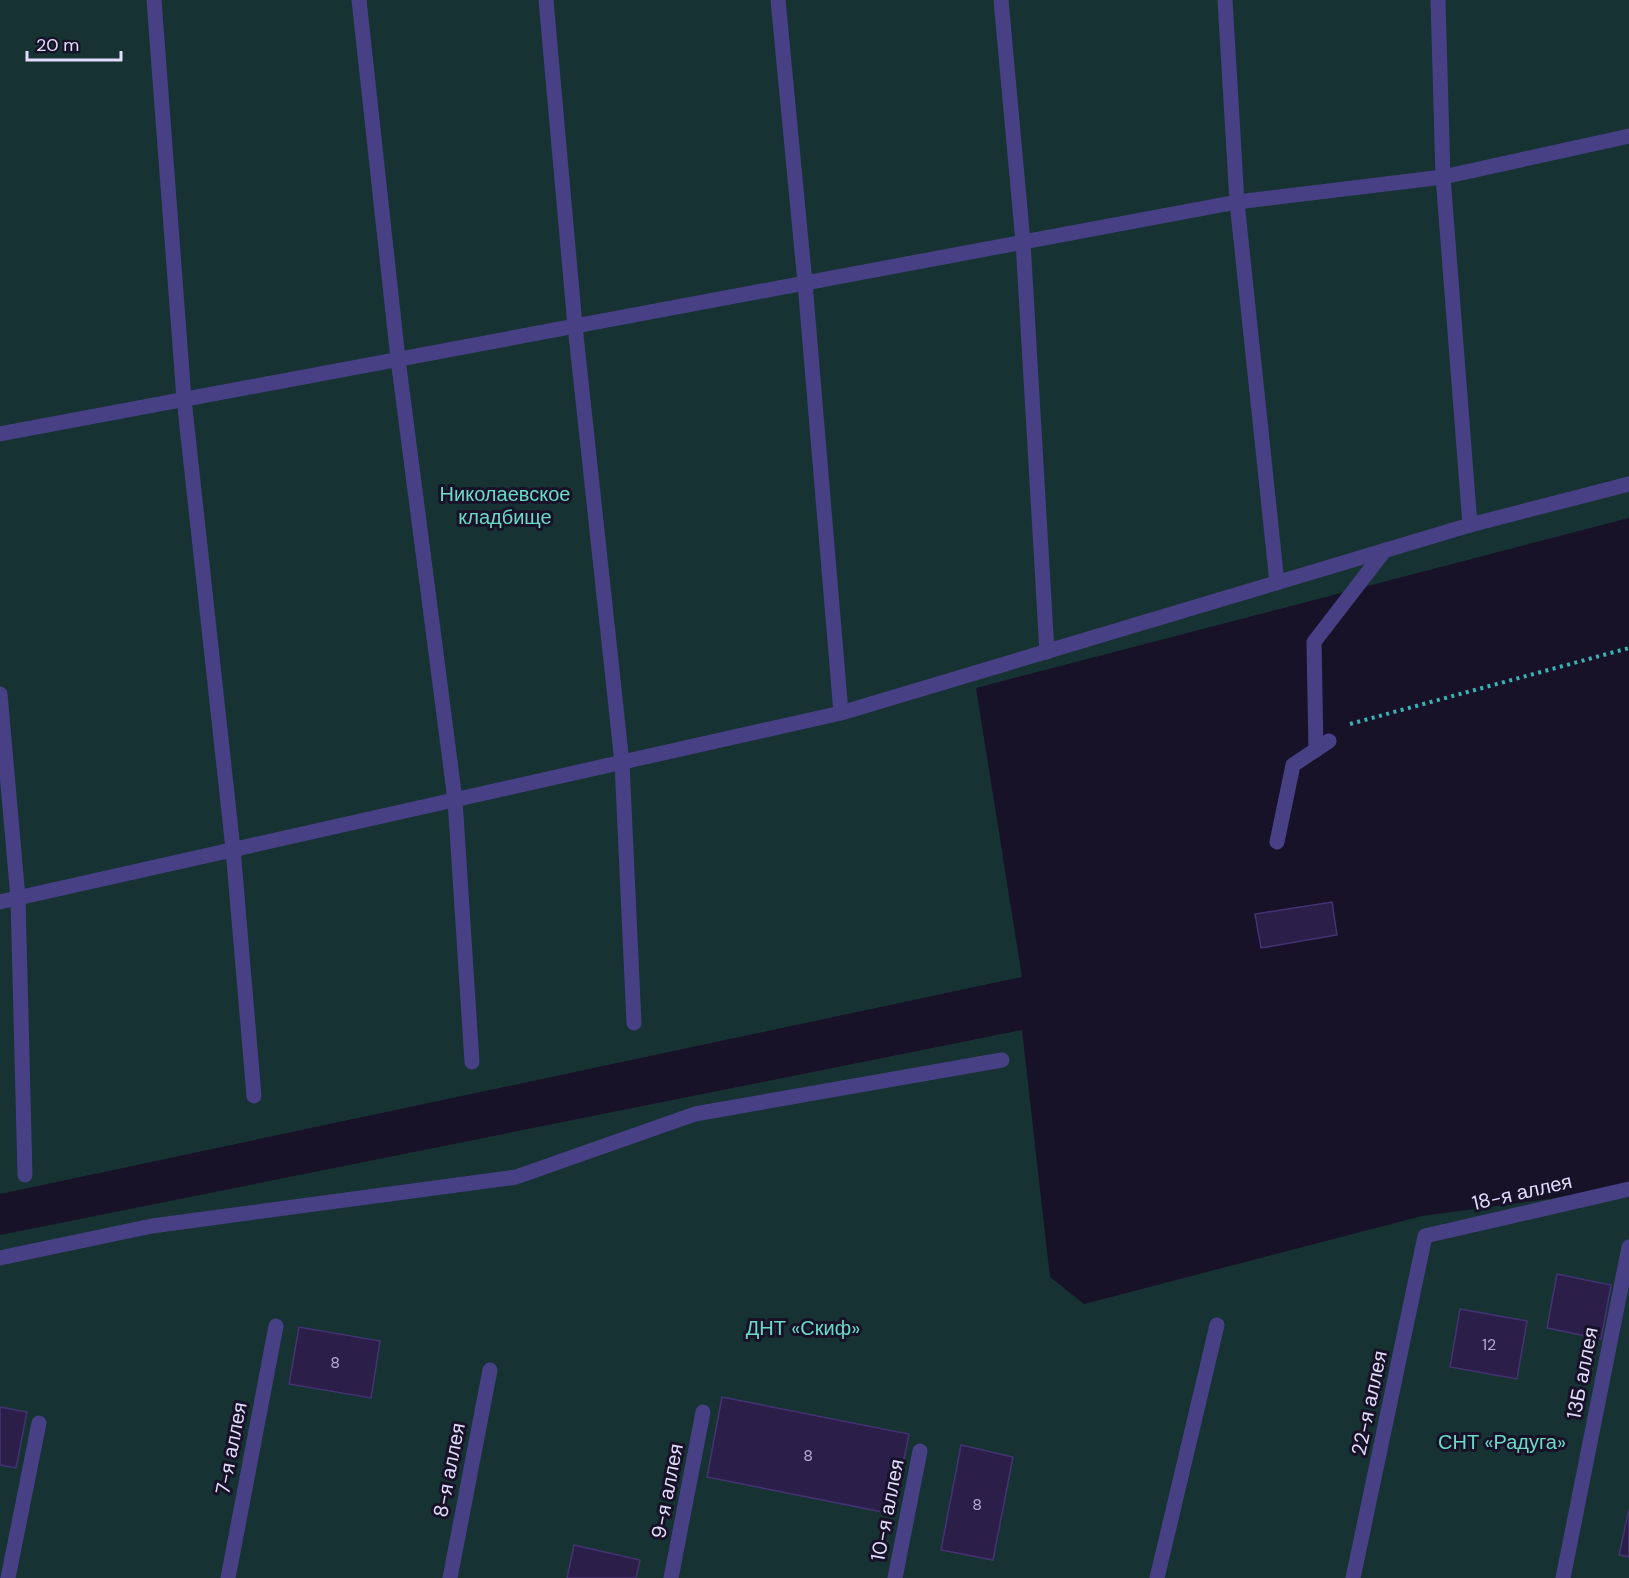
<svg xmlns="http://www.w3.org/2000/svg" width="1629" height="1578" font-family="'DM Sans',sans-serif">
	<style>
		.green { fill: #163233 }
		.building { fill: #2b1f49; stroke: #443373; stroke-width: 1.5 }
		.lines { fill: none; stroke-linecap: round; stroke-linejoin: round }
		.path { stroke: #38b4b5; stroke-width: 4; stroke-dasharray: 3 4.5; stroke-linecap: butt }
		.minor { stroke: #474085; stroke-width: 15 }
		.labels { text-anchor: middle; stroke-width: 6; stroke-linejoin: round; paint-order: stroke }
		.number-label { font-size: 16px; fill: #b4add0 }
		.park-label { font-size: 20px; fill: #6bdac6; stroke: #181229 }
		.street-label { font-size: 20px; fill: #e2dcfd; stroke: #181229 }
	</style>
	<rect width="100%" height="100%" fill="#181229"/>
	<g class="green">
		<path d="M0 0H1629V518L976 688 1022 977 0 1194Z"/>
		<path d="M1022 1030 1050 1277 1084 1304 1422 1216 1629 1188V1578H0V1235Z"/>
	</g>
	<g class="building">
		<path d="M1332 902 1337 935 1261 948 1255 914Z"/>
		<path d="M1557 1274 1611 1285 1601 1339 1547 1328Z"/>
		<path d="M1460 1309 1527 1321 1517 1379 1450 1367Z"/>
		<path d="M299 1327 380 1341 371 1398 289 1384Z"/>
		<path d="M722 1397 909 1434 893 1514 707 1477Z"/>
		<path d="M0 1407 27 1412 16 1468 0 1465Z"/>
		<path d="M961 1445 1013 1457 993 1560 941 1550Z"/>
		<path d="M1629 1509V1557L1619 1555Z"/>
		<path d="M574 1545 640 1560 636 1578H567Z"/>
	</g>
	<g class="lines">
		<path class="path" d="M1350 724 1629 648"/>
		<g class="minor">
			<path d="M154 0 184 399 233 849 254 1096"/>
			<path d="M359 0 398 359 455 800 472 1062"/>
			<path d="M546 0 575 326 622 763 634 1023"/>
			<path d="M778 0 805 283 841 713"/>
			<path d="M1001 0 1023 242 1047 652"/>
			<path d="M1225 0 1237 202 1277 583"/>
			<path d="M1438 0 1443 177 1470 525"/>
			<path d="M0 434 1237 202 1443 177 1629 136"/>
			<path d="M0 694 18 898 25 1175"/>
			<path d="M1316 750 1314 642 1385 550"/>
			<path d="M1277 842 1293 765 1329 741"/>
			<path d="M0 902 841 713 1470 525 1629 484"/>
			<path d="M0 1258 152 1226 516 1177 695 1114 1002 1060"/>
			<path d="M8 1578 39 1423"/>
			<path d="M228 1578 276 1326"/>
			<path d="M450 1578 490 1370"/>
			<path d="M671 1578 703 1412"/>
			<path d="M895 1578 920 1451"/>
			<path d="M1157 1578 1217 1325"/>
			<path d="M1353 1578 1425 1236 1629 1189"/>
			<path d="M1563 1578 1629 1247"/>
		</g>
	</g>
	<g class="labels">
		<g class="number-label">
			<text x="1489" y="1350">12</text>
			<text x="335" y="1368">8</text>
			<text x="808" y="1461">8</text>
			<text x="977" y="1510">8</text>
		</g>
		<g class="park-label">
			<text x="505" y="501">Николаевское<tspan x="505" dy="23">кладбище</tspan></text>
			<text x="803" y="1335">ДНТ «Скиф»</text>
			<text x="1502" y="1449">СНТ «Радуга»</text>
		</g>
		<g class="street-label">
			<text transform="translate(1522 1192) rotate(-13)" y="7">18-я аллея</text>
			<text transform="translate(1582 1373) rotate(-79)" y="7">13Б аллея</text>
			<text transform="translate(1369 1403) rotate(-78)" y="7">22-я аллея</text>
			<text transform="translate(231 1448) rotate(-79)" y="7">7-я аллея</text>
			<text transform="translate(449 1470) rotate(-79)" y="7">8-я аллея</text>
			<text transform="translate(667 1491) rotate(-79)" y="7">9-я аллея</text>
			<text transform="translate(887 1510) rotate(-79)" y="7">10-я аллея</text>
		</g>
	</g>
	<path d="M27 51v9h94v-9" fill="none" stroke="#e2dcfd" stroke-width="3"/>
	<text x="36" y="51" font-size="18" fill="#e2dcfd" stroke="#181229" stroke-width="4.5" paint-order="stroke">20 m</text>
</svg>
